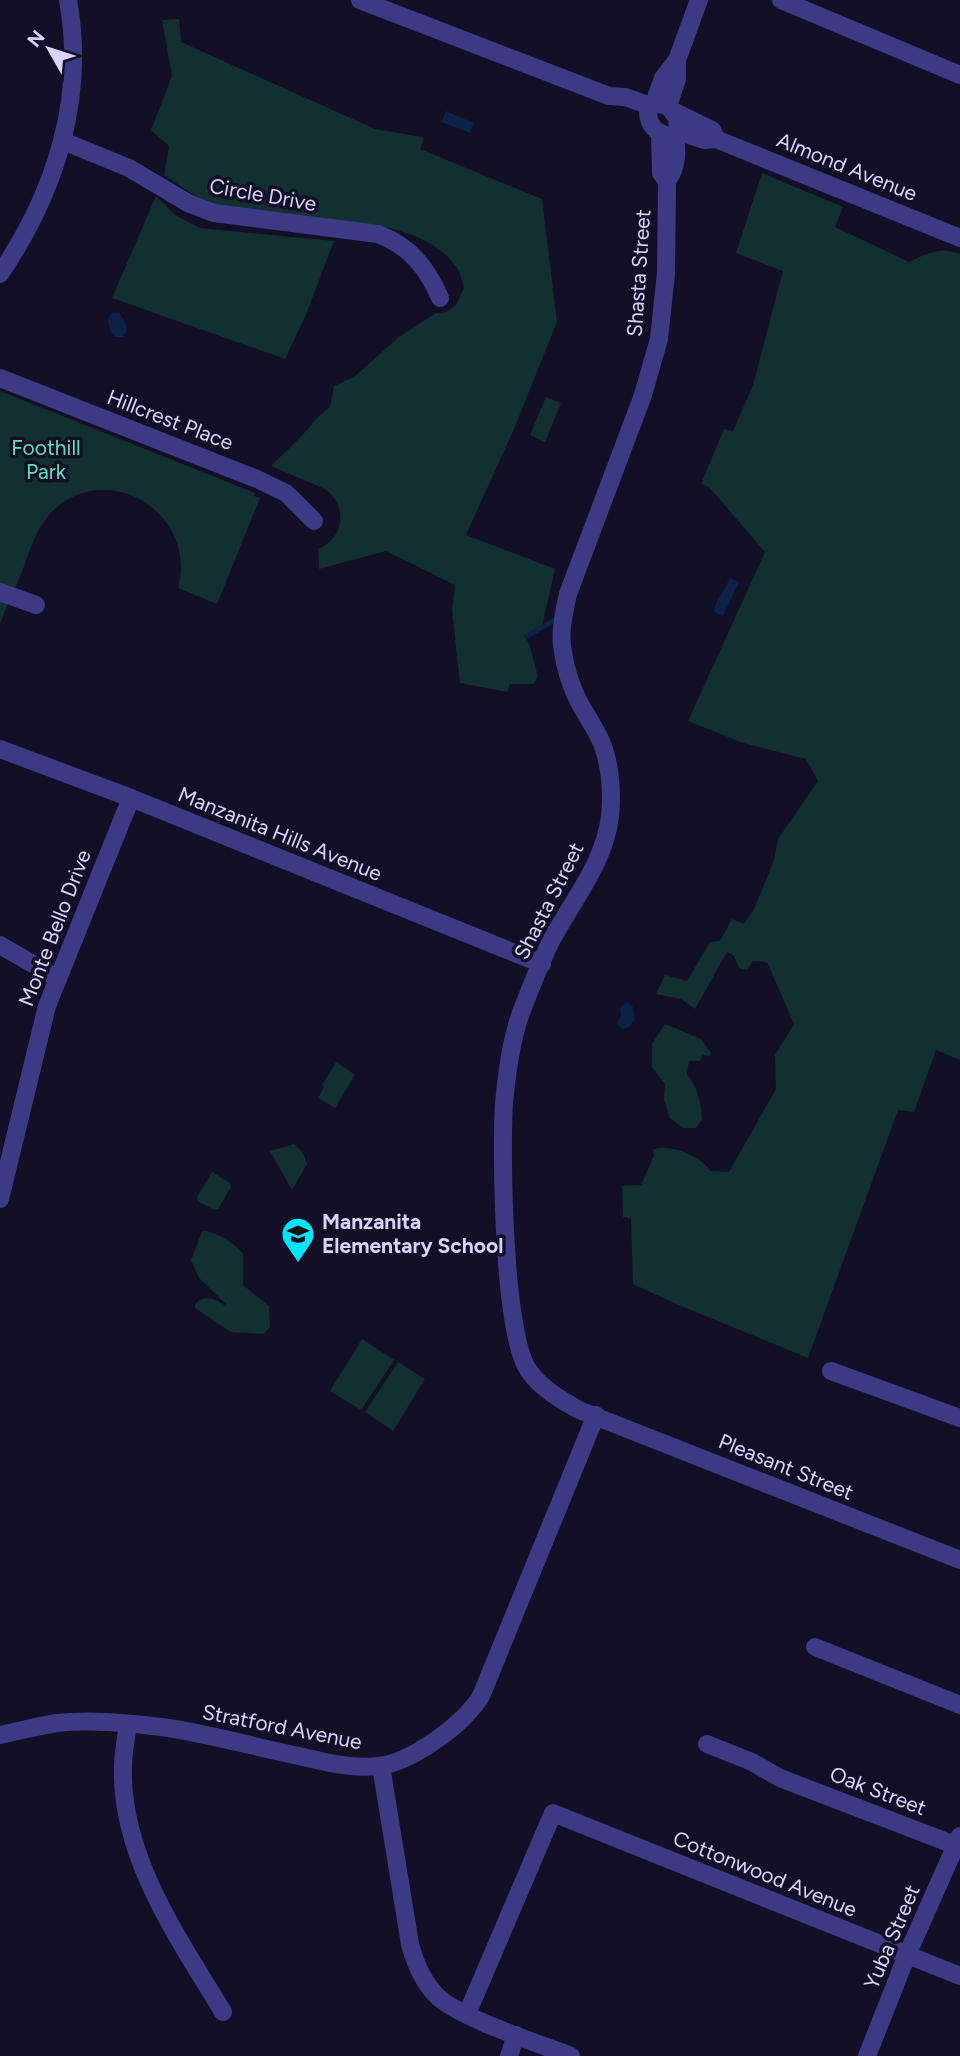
<svg xmlns="http://www.w3.org/2000/svg" width="960" height="2056" font-family="Figtree,sans-serif">
	<style>
		.green { fill: #12302f }
		.water { fill: #0c2248 }
		.lines { fill: none; stroke-linecap: round; stroke-linejoin: round }
		.stream { stroke: #0c2248; stroke-width: 5 }
		.minor { stroke: #3d3a85; stroke-width: 18 }
		.labels { text-anchor: middle; stroke-width: 7; stroke-linejoin: round; paint-order: stroke }
		.street-label { font-size: 21px; fill: #d9d4ff; stroke: #130f26 }
		.park-label { font-size: 21px; fill: #5fe0c0; stroke: #130f26 }
		.poi-label { font-size: 21px; font-weight: bold; fill: #d9d4ff; stroke: #130f26; text-anchor: start }
	</style>
	<rect width="100%" height="100%" fill="#130f26"/>
	<g class="green">
		<path d="M179 19 181 42 375 129 422 137 424 139 420 149 542 199 557 322 514 429 466 535 555 569 542 626 525 636 530 646 538 677 533 684H510L507 692 460 683 452 610 455 585 386 551 319 569 318 549C345 538 348 506 325 489L271 466C283 454 296 442 306 431 314 422 320 414 330 407L334 386 354 377 399 337 436 313 446 312 456 305 464 288C462 282 461 274 457 268 420 213 320 224 262 214 243 211 222 207 205 200 190 194 177 183 164 175L169 146 151 130 172 76 162 20Z"/>
		<path d="M762 173 843 207 835 227 909 262C927 253 941 246 960 254V1060L936 1050 914 1112 898 1110 808 1358 674 1303 633 1284 631 1218 623 1217 622 1186 641 1185 654 1156 653 1150C667 1142 703 1157 710 1171L729 1172 776 1089 775 1055 794 1024 767 962 753 961 747 970 739 968 734 956 727 952 695 1009 681 999 656 994 665 975 687 981 710 942 720 941 732 919 744 924 754 909 774 860 778 839 818 781 806 759 743 743 688 721 765 552 709 487 701 484 724 429 733 431 753 385 783 271 736 253Z"/>
		<path d="M156 196 175 215 200 228 334 241 305 317 285 359 112 298Z"/>
		<path d="M0 391 255 493 254 496 260 498 217 604 178 588C198 517 113 459 56 508 33 528 29 558 17 584 11 597 5 610 0 624Z"/>
		<path d="M546 397 561 403 545 442 530 435Z"/>
		<path d="M665 1024 701 1039 711 1053 710 1056 703 1055 700 1061H689L687 1074C698 1088 701 1102 702 1120L696 1128H683L670 1118 664 1100 665 1084 652 1067V1044Z"/>
		<path d="M336 1062 355 1075 335 1108 318 1098 324 1087 322 1085Z"/>
		<path d="M294 1144 303 1153 307 1164 292 1190 270 1151Z"/>
		<path d="M212 1172 230 1183 231 1187 218 1209 214 1210 198 1201 197 1197Z"/>
		<path d="M205 1231C218 1233 235 1243 243 1254V1285L269 1306 270 1327 264 1334 231 1332 195 1308V1304C204 1294 214 1298 224 1305L226 1304 199 1278 191 1260 202 1232Z"/>
		<path d="M362 1339 394 1360 361 1410 330 1391Z"/>
		<path d="M398 1362 425 1379 393 1431 365 1412Z"/>
	</g>
	<g class="water">
		<path d="M446 111 474 123 470 133 441 122Z"/>
		<path d="M112 313H119L125 321 127 331 123 337H115L110 331 108 318Z"/>
		<path d="M730 578 739 582 723 616 714 612 715 606Z"/>
		<path d="M626 1002 633 1007 635 1019 629 1027 622 1029 617 1023 621 1016 620 1007Z"/>
	</g>
	<g class="lines">
		<path class="stream" d="M527 636 560 617"/>
		<g class="minor">
			<path d="M360 0 609 96 625 97 651 106"/>
			<path d="M781 0 960 75"/>
			<path d="M654 103 668 106 678 119 677 131 670 136C657 134 648 125 648 112Z"/>
			<path d="M654 103 663 78 677 60"/>
			<path d="M668 106 677 79V60L699 0"/>
			<path d="M673 111 712 130 716 139"/>
			<path d="M677 131 704 140 716 139 960 238"/>
			<path d="M660 133 661 173 667 181"/>
			<path d="M675 133C677 150 678 167 667 181L666 273 659 339 643 395 568 594C564 613 559 633 563 652 565 666 571 685 577 698 585 715 598 730 604 749 611 771 612 795 610 817 604 864 572 901 551 941 540 963 531 987 522 1010 511 1039 507 1073 504 1103 501 1152 503 1336 529 1371 541 1388 561 1400 579 1410L960 1560"/>
			<path d="M63 141 129 168 188 203 214 213 378 234C410 246 427 268 440 298"/>
			<path d="M0 274C55 193 86 98 68 0"/>
			<path d="M0 378 257 479 286 493 314 521"/>
			<path d="M0 592 36 605"/>
			<path d="M0 749 131 798 542 964"/>
			<path d="M0 945 57 978"/>
			<path d="M0 1199 47 1006 131 798"/>
			<path d="M831 1371 960 1418"/>
			<path d="M815 1647 960 1705"/>
			<path d="M128 1725C126 1739 123 1753 123 1767 120 1856 179 1939 223 2012"/>
			<path d="M0 1735C19 1731 38 1726 57 1723 93 1719 133 1723 169 1728 212 1735 256 1747 299 1756 324 1762 352 1769 378 1766 411 1763 464 1724 481 1696L596 1415"/>
			<path d="M707 1744 752 1762 780 1778 960 1847"/>
			<path d="M381 1766 410 1944C415 1963 423 1982 437 1996 461 2019 538 2043 571 2056"/>
			<path d="M467 2014 553 1813 960 1976"/>
			<path d="M509 2056 516 2035"/>
			<path d="M867 2056 907 1955 960 1836"/>
		</g>
	</g>
	<defs>
		<symbol id="school-pin" viewBox="-11 -11 22 30"><path d="M0 17L-7.5 6A9.5 9.5 0 1 1 7.5 6Z" fill="#00e5ff" stroke="#130f26"/><path d="M0-5L7-2L0 1L-7-2ZM-4 1L0 2.5L4 1V4Q0 6-4 4Z" fill="#111"/></symbol>
	</defs>
	<g fill-rule="evenodd">
		<use href="#school-pin" x="279" y="1215" width="38" height="52"/>
	</g>
	<g class="labels">
		<g class="street-label">
			<text transform="translate(847 167) rotate(22)" y="7">Almond Avenue</text>
			<text transform="translate(263 195) rotate(10)" y="7">Circle Drive</text>
			<text transform="translate(639 273) rotate(-86)" y="7">Shasta Street</text>
			<text transform="translate(170 420) rotate(21)" y="7">Hillcrest Place</text>
			<text transform="translate(280 834) rotate(22)" y="7">Manzanita Hills Avenue</text>
			<text transform="translate(549 901) rotate(-63)" y="7">Shasta Street</text>
			<text transform="translate(55 928) rotate(-69)" y="7">Monte Bello Drive</text>
			<text transform="translate(786 1467) rotate(22)" y="7">Pleasant Street</text>
			<text transform="translate(282 1727) rotate(11)" y="7">Stratford Avenue</text>
			<text transform="translate(878 1791) rotate(21)" y="7">Oak Street</text>
			<text transform="translate(765 1874) rotate(22)" y="7">Cottonwood Avenue</text>
			<text transform="translate(892 1937) rotate(-67)" y="7">Yuba Street</text>
		</g>
		<g class="park-label">
			<text x="46" y="455">Foothill<tspan x="46" dy="24">Park</tspan></text>
		</g>
		<g class="poi-label">
			<text x="322" y="1229">Manzanita<tspan x="322" dy="24">Elementary School</tspan></text>
		</g>
	</g>
	<g transform="translate(49 49) rotate(309)" stroke="#130f26" stroke-width="5" paint-order="stroke">
	<path d="M0-5L12 26L0 18L-12 26Z" fill="#d9d4ff"/>
	<text y="-10" font-size="19" font-weight="bold" text-anchor="middle" fill="#d9d4ff">N</text>
	</g>
</svg>
